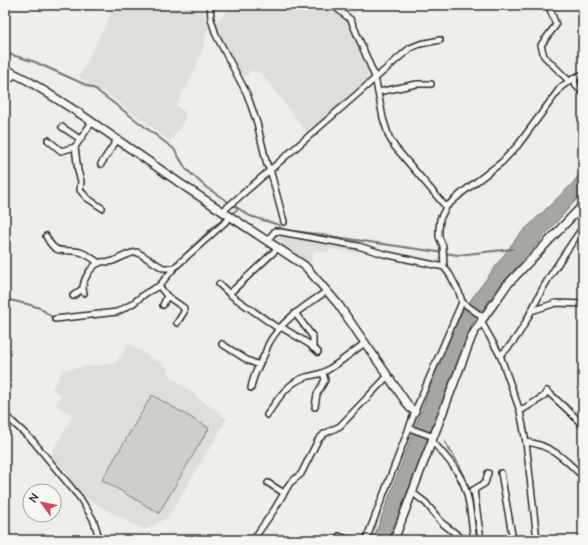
<svg xmlns="http://www.w3.org/2000/svg" width="588" height="545" font-family="'Architects Daughter',sans-serif">
	<style>
		.built { fill: #dededb }
		.green { fill: #cececa; stroke: #7c7c7a }
		.water { fill: #a6a6a3; stroke: #757573 }
		.lines { fill: none; stroke-linecap: round; stroke-linejoin: round }
		.stream { stroke: #757573; stroke-width: 2 }
		.street-casing { stroke: #2b2b2b; stroke-width: 8 }
		.secondary-casing { stroke: #2b2b2b; stroke-width: 10 }
		.street { stroke: #f6f6f2; stroke-width: 5 }
		.secondary { stroke: #f6f6f2; stroke-width: 7 }
	</style>
	<rect width="100%" height="100%" fill="#eeeeea"/>
	<filter id="ink" filterUnits="userSpaceOnUse"><feTurbulence type="fractalNoise" baseFrequency=".025" numOctaves="2"/><feDisplacementMap in="SourceGraphic" scale="8" xChannelSelector="R" yChannelSelector="G"/><feConvolveMatrix kernelMatrix="1 2 1 2 8 2 1 2 1" color-interpolation-filters="sRGB"/></filter>
	<g filter="url(#ink)">
		<g class="built">
			<path d="M116 5H191L204 13 208 29 202 51 193 75 176 105 185 112 184 123 170 141 109 95 79 78 90 55Z"/>
			<path d="M235 5H330L349 22 371 76 307 133 261 73 251 71 243 79 229 54 218 36 215 23Z"/>
			<path d="M276 233 357 248V253L330 249 328 253 315 250 311 260 308 261 274 243Z"/>
			<path d="M129 344 167 367 171 377 227 419 168 517 147 529 136 526 82 496 50 456 73 416 56 405 61 395 52 389 63 370 116 363Z"/>
		</g>
		<path class="green" d="M152 395 209 428 159 513 102 480Z"/>
		<path class="water" d="M583 170V192L500 286 473 322 389 540H373L442 355 462 312 518 236 572 184Z"/>
		<g class="lines">
			<g class="stream">
				<path d="M5 54H9L35 62 95 89 174 149 186 169 207 188 250 216 279 225 281 229 458 255 512 249"/>
				<path d="M231 214 238 209"/>
				<path d="M174 265 214 226 227 217"/>
				<path d="M164 277 170 269"/>
				<path d="M5 299 27 304 40 308 53 318H55"/>
				<path d="M445 442 460 467 470 491"/>
			</g>
			<defs>
				<g id="street">
					<path d="M210 5 211 19 216 35 247 94 257 123 267 165 270 169 284 222"/>
					<path d="M333 5 351 20 375 77 383 118 389 137 395 147 446 207"/>
					<path d="M551 5 550 9 556 25 541 45 544 56 569 81"/>
					<path d="M574 78 576 86 583 93"/>
					<path d="M5 84 15 74"/>
					<path d="M378 92 417 84H431"/>
					<path d="M92 122 75 147 78 171 81 181 80 190 87 198 102 208"/>
					<path d="M62 127 80 139"/>
					<path d="M48 140 61 151 75 147"/>
					<path d="M101 164 117 140"/>
					<path d="M223 211 410 48 420 44 440 40"/>
					<path d="M46 236C56 257 63 248 80 252 87 254 93 259 99 263"/>
					<path d="M267 241 275 231 358 246 384 254 444 267"/>
					<path d="M219 284 232 296 279 329"/>
					<path d="M159 286 167 296 184 308V312L177 323"/>
					<path d="M84 293C80 283 91 265 101 262 105 261 109 263 113 261 121 258 128 253 137 252L163 268H169L173 269"/>
					<path d="M230 293 278 248"/>
					<path d="M73 296 82 289"/>
					<path d="M462 302 480 315 483 325 500 355 520 411 526 442 537 540"/>
					<path d="M163 305 167 296"/>
					<path d="M531 311 556 303 583 304"/>
					<path d="M295 313 313 337V348"/>
					<path d="M55 319 117 312 132 304 146 293 159 286 175 267 231 217"/>
					<path d="M281 327 309 344 318 352"/>
					<path d="M222 344 247 360 259 365"/>
					<path d="M500 355C520 340 531 310 543 288 555 267 569 247 583 227"/>
					<path d="M251 388C253 376 257 369 262 359 265 355 266 350 268 345 280 321 305 306 327 291"/>
					<path d="M315 407 317 394 325 380 323 373"/>
					<path d="M520 411 543 397 547 391 572 414 583 426"/>
					<path d="M5 415 33 441 80 498 93 519 97 531 98 540"/>
					<path d="M267 415C277 400 288 382 306 377 313 375 318 375 324 372 339 364 352 352 365 343"/>
					<path d="M409 428 434 437"/>
					<path d="M433 442C445 456 459 470 465 488 471 504 471 523 474 540"/>
					<path d="M526 442C552 445 566 460 583 477"/>
					<path d="M501 473 513 540"/>
					<path d="M268 483 284 493"/>
					<path d="M474 490 481 540"/>
					<path d="M472 491 485 483 488 473"/>
					<path d="M413 493 426 503 442 523 464 540"/>
					<path d="M339 536 349 540"/>
					<path d="M253 540 274 510 290 483 301 474 318 440 324 434 340 426 385 379 389 377"/>
					<path d="M366 540 409 428 415 411 462 302 459 292 450 275 444 267 443 246 439 237V229L440 219 446 207 463 192 502 162 518 145 561 87 574 78 583 74"/>
				</g>
				<g id="secondary">
					<path d="M5 69 27 80 82 115 184 186 305 266 338 304 410 408 415 411"/>
					<path d="M394 540 472 336C482 318 495 303 506 286L583 205"/>
				</g>
			</defs>
			<use href="#street" class="street-casing"/>
			<use href="#secondary" class="secondary-casing"/>
			<use href="#street" class="street"/>
			<use href="#secondary" class="secondary"/>
		</g>
	</g>
	<rect width="588" height="545" fill="none" stroke="#f6f6f2" stroke-width="20"/>
	<rect x="10" y="10" width="568" height="525" fill="none" stroke="#2b2b2b" stroke-width="1.5" filter="url(#ink)"/>
	<g transform="translate(42 503) rotate(303)"><circle r="19" fill="#f6f6f2" stroke="#a5a5a2"/>
	<path d="M0-3L7 15L0 10L-7 15Z" fill="#d1495b"/>
	<text y="-6" font-size="11" font-weight="bold" text-anchor="middle" fill="#2b2b2b">N</text>
	</g>
</svg>
